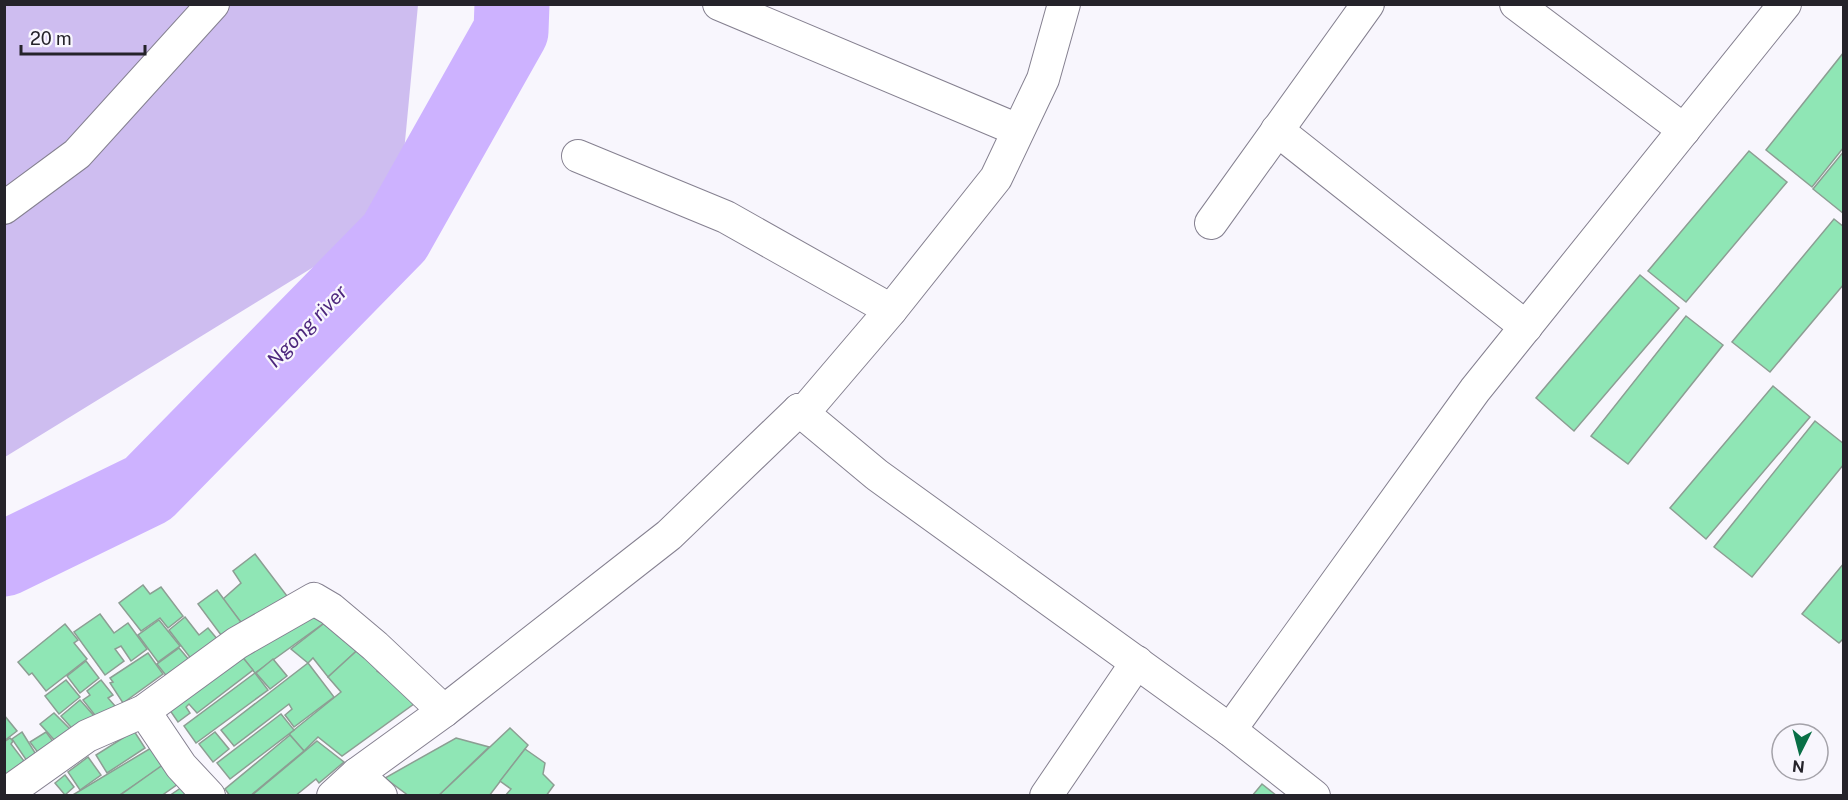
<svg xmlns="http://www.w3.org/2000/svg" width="1848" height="800" font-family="'Public Sans',sans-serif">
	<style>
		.green { fill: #cebdf0 }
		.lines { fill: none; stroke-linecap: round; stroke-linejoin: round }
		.river { stroke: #cdb2ff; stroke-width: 75 }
		.building { fill: #8fe6b5; stroke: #8c9e93; stroke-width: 1.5 }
		.street-casing { stroke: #858090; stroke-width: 34 }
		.street { stroke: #fff; stroke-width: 32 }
		.labels { text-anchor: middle; stroke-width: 4.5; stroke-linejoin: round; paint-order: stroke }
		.water-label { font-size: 20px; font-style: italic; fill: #4d277d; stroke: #f8f6fd }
	</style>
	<rect width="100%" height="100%" fill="#f8f6fd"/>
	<path class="green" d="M5 5H418L398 215 5 457Z"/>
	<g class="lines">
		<path class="river" d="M4 559 148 489 395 237 511 31 512 4"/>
	</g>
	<g class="building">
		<path d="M1844 52V147L1812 187 1766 150Z"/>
		<path d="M1749 151 1787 182 1686 302 1648 271Z"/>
		<path d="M1844 151V214L1813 189Z"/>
		<path d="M1834 219 1844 227V284L1770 372 1732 342Z"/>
		<path d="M1640 275 1679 308 1574 431 1536 398Z"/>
		<path d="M1686 316 1723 345 1628 464 1591 436Z"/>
		<path d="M1773 386 1810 417 1706 539 1670 508Z"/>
		<path d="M1815 421 1844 444V464L1752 577 1714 547Z"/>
		<path d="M255 554 287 596 243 625 223 599 241 583 233 571Z"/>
		<path d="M1844 563V638L1839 643 1802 614Z"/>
		<path d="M143 585 150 594 161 587 183 616 168 628 160 618 141 631 119 603Z"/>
		<path d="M217 590 243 625 224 639 198 604Z"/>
		<path d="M312 603 331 618 255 673 240 654Z"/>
		<path d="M100 614 114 633 128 623 147 649 131 661 121 646 115 649 124 661 105 675 74 632Z"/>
		<path d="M185 617 199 635 208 628 218 640 192 660 169 630Z"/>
		<path d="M331 618 363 645 328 677 313 658 308 663 291 649Z"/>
		<path d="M159 620 180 646 158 662 138 635Z"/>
		<path d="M65 624 78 640 74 643 87 659 46 691 32 673 29 675 18 662Z"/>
		<path d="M363 645 384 660 377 671 418 701 342 756 318 737 304 751 289 734 341 692 328 677Z"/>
		<path d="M179 648 190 661 168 678 157 664Z"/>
		<path d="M148 653 163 674 123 703 110 683 113 682 110 678Z"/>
		<path d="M240 654 253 670 197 713 189 704 186 707 190 713 178 722 169 709Z"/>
		<path d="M273 659 287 676 270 689 256 673Z"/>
		<path d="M86 661 99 678 80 693 67 676Z"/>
		<path d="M308 663 334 697 294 727 285 715 292 709 289 704 234 746 221 730Z"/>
		<path d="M255 673 268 690 196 743 184 726Z"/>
		<path d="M66 680 80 697 59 714 45 696Z"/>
		<path d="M101 680 113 695 108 698 115 706 98 719 83 700 90 695 87 691Z"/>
		<path d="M80 700 96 718 77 734 61 716Z"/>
		<path d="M54 713 73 732 57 743 40 724Z"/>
		<path d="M281 714 294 730 230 779 217 763Z"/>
		<path d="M4 715 17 731 4 741Z"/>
		<path d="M510 728 528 745 489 796H438Z"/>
		<path d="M134 731 145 748 107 773 96 755Z"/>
		<path d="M22 732 37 756 27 761 12 739Z"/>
		<path d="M46 732 55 744 39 754 30 742Z"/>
		<path d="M215 732 229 749 213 762 199 744Z"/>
		<path d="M290 735 304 751 250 796H230L225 789Z"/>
		<path d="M10 738 13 741 11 744 24 761 4 777V742Z"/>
		<path d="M456 738 489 747 438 796H409L385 778Z"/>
		<path d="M317 741 344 762 319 783 316 779 295 796H251Z"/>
		<path d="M151 748 164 765 118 796H71Z"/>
		<path d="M525 749 545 763 543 774 554 785 546 796H505L511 789 500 781Z"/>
		<path d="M88 757 101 775 80 790 68 772Z"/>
		<path d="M171 759 185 779 161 796H119Z"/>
		<path d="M65 775 74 787 65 795 55 783Z"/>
		<path d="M191 781 201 796H169Z"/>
		<path d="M1262 784 1277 796H1252Z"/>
	</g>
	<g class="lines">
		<defs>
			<g id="street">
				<path d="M719 4 1018 130"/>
				<path d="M1516 4 1684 130"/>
				<path d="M1277 130 1526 327"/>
				<path d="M578 156 726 217 891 310"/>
				<path d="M4 208 77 154 213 4"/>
				<path d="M1211 223 1368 4"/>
				<path d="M799 410 877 475 1230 730 1314 796"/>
				<path d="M144 711 181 766 209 796"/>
				<path d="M1230 730 1475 390 1785 4"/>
				<path d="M357 774 381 796"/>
				<path d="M4 795 87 736 144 711 237 643 314 599 331 609 375 646 444 711"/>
				<path d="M333 796 357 774 444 711 669 535 799 410 804 412 891 310 996 178 1043 79 1064 4"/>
				<path d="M1046 796 1137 662"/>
			</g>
		</defs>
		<use href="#street" class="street-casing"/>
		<use href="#street" class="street"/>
	</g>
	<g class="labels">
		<g class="water-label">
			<text transform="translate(307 326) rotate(-46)" y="7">Ngong river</text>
		</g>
	</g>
	<rect width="1848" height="800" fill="none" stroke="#25232a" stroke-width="12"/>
	<g transform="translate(1800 752) rotate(186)"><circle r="28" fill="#f8f6fd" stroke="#a4a2a9" stroke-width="1.5"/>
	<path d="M0-4.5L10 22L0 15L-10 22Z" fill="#096f46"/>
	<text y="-9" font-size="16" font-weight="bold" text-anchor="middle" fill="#25232a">N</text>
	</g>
	<path d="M21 45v9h124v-9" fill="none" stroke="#25232a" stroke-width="3"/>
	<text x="30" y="45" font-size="18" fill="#25232a" stroke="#f8f6fd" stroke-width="4.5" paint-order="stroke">20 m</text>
</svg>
